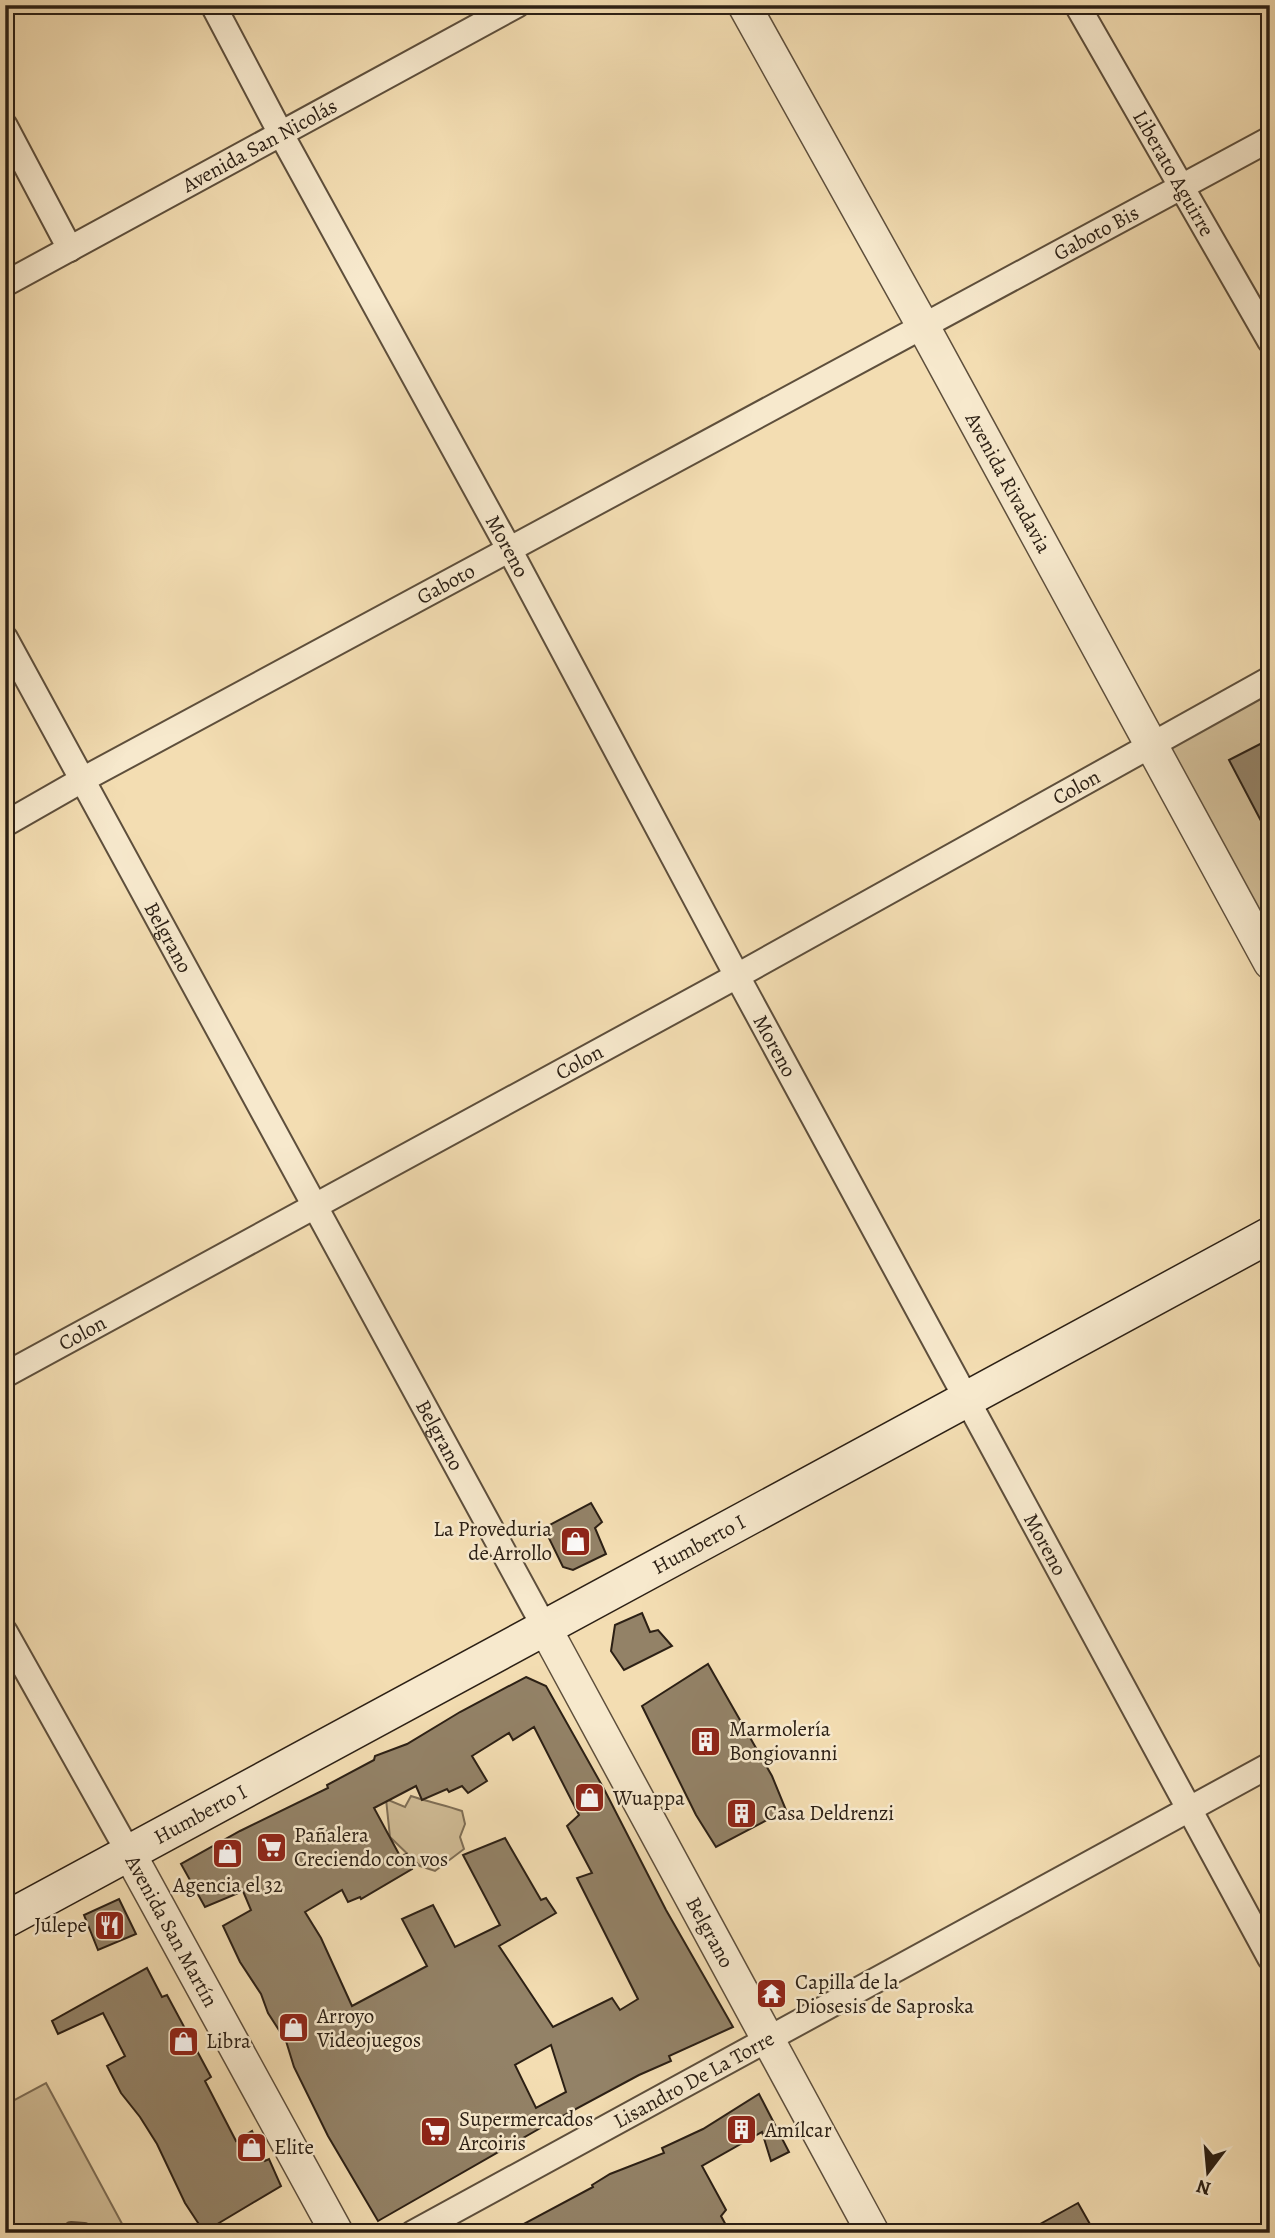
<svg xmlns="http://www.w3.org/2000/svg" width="1275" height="2238" font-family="Alegreya,serif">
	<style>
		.green { fill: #d1bd97; stroke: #7e6e56; stroke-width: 2 }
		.building { fill: #938267; stroke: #2c2015; stroke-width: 2; fill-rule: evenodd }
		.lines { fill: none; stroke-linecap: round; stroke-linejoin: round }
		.service-casing { stroke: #5e4f3c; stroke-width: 16 }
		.minor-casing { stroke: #5e4f3c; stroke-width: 28 }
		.tertiary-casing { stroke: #5e4f3c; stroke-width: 35 }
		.secondary-casing { stroke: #2c2015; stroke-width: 38 }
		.service { stroke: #f7e9cd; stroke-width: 12 }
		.minor { stroke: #f7e9cd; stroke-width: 24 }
		.tertiary { stroke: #f7e9cd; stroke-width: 32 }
		.secondary { stroke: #f7e9cd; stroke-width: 35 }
		.labels { text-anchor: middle; stroke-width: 5; stroke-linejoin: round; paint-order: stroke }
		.street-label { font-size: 21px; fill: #2c2015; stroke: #f7e9cd }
		.poi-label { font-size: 21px; fill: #2c2015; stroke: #f7e9cd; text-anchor: start }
	</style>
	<rect width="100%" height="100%" fill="#f3ddb2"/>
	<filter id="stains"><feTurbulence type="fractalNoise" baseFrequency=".00286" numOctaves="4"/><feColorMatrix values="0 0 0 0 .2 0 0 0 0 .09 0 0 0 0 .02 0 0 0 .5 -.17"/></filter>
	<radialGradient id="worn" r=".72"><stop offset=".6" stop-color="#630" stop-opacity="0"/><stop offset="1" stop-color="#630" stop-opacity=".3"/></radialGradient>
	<g class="green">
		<path d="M1270 679V963L1151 747Z"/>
		<path d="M411 1796C428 1802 445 1805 462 1811L465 1824 460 1837 464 1849 435 1871 420 1866 390 1837 386 1799 405 1807Z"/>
		<path d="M46 2083 127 2233H5V2105Z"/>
	</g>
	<g class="building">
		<path d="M1270 739V838L1229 760Z"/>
		<path d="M591 1503 602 1522 595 1528 606 1554 573 1570 563 1567 544 1528Z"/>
		<path d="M642 1613 650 1632 658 1630 672 1646 624 1670 611 1651 615 1625Z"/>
		<path d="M708 1664 772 1776 786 1810 716 1847 696 1815 642 1706Z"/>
		<path d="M526 1677 546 1686 604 1789 666 1910 733 2027 669 2056 671 2061 639 2075 544 2126 378 2221 328 2136 294 2067 286 2041 268 2013 261 1994 240 1962 223 1926 251 1910 243 1891 205 1907 181 1864 240 1831 328 1788 327 1785 374 1760 375 1756 407 1744 460 1712ZM534 1727 579 1815 567 1826 592 1873 577 1878 638 1999 620 2010 612 1998 553 2027 499 1946 556 1913 546 1898 541 1900 505 1838 463 1855 500 1925 455 1947 433 1905 402 1919 427 1966 352 2006 321 1938 305 1912 342 1890 348 1902 360 1897 361 1899 412 1869 407 1854 400 1856 374 1808 416 1786 422 1800 447 1789 449 1792 462 1786 468 1793 487 1781 472 1756 509 1733 513 1740ZM551 2045 566 2092 536 2108 515 2065Z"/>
		<path d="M119 1899 136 1934 98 1950 84 1915Z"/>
		<path d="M147 1968 162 1997 167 1995 211 2077 205 2081 236 2141 252 2131 265 2161 269 2159 281 2186 204 2232 185 2203 157 2144 140 2117 121 2093 107 2066 125 2056 103 2013 58 2034 52 2021Z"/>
		<path d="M759 2094 789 2152 771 2161 762 2132 702 2166 726 2210 721 2216 727 2227 713 2233H507L593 2187 592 2185 610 2174 664 2153 662 2148 703 2129Z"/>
		<path d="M1078 2203 1095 2233H1024Z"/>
	</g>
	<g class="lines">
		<defs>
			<path id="service" d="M67 2233 71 2229 84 2230 86 2233"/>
			<g id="minor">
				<path id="s1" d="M213 5 281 134 509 549 737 976 1270 1958"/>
				<path id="s2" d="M1077 5 1270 341"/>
				<path d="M5 126 70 249"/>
				<path id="s3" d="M5 284 517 5"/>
				<path id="s4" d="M5 638 545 1628"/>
				<path id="s5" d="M5 824 82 780 1270 139"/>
				<path id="s6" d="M5 1375 737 976 1270 679"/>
				<path d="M5 1632 129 1853"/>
				<path id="s7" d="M413 2233 1270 1765"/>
			</g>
			<g id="tertiary">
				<path id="s8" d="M744 5 923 326 1270 963"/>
				<path id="s9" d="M545 1628 873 2233"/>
				<path id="s10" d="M129 1853 337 2233"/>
			</g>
			<g id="secondary">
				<path id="s11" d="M5 1920 1270 1235"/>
			</g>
		</defs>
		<use href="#service" class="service-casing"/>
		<use href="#minor" class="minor-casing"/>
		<use href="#tertiary" class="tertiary-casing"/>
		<use href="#secondary" class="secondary-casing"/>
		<use href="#service" class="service"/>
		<use href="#minor" class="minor"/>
		<use href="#tertiary" class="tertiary"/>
		<use href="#secondary" class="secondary"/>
	</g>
	<defs>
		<symbol id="shop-square" viewBox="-11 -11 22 22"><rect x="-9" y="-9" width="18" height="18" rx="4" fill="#8f2418" stroke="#f7e9cd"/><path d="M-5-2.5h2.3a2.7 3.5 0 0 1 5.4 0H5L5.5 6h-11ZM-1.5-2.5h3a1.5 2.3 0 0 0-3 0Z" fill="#fff"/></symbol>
		<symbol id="building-square" viewBox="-11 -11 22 22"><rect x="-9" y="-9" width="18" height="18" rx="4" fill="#8f2418" stroke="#f7e9cd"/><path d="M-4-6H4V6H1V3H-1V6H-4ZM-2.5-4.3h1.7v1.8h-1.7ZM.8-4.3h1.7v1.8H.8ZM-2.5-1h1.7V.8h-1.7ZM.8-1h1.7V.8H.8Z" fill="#fff"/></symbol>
		<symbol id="supermarket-square" viewBox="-11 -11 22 22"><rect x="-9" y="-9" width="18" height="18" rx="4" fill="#8f2418" stroke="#f7e9cd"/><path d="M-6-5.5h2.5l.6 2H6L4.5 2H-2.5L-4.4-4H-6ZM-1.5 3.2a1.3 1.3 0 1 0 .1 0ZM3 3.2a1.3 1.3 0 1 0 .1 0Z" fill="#fff"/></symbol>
		<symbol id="restaurant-square" viewBox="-11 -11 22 22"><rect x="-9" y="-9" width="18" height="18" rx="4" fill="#8f2418" stroke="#f7e9cd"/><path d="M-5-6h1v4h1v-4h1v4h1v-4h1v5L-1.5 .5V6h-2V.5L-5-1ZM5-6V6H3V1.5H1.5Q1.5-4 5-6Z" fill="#fff"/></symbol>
		<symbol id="temple-square" viewBox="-11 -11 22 22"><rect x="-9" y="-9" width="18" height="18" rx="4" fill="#8f2418" stroke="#f7e9cd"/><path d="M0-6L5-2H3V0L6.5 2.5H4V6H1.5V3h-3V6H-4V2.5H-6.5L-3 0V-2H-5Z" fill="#fff"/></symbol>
	</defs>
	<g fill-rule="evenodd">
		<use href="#shop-square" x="558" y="1524" width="35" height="35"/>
		<use href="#building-square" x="688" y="1724" width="35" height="35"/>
		<use href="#shop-square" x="572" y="1780" width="35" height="35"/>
		<use href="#building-square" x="724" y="1796" width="35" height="35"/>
		<use href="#supermarket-square" x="254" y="1830" width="35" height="35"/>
		<use href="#shop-square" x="210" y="1836" width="35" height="35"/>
		<use href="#restaurant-square" x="92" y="1908" width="35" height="35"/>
		<use href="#temple-square" x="754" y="1976" width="35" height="35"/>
		<use href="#shop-square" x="276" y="2010" width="35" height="35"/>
		<use href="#shop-square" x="166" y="2024" width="35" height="35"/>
		<use href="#building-square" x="724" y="2112" width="35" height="35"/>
		<use href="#supermarket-square" x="418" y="2114" width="35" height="35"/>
		<use href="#shop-square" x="234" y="2130" width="35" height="35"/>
	</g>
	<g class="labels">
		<g class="street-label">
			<text dy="7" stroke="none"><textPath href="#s3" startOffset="290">Avenida San Nicolás</textPath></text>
			<text dy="7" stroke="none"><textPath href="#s2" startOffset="194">Liberato Aguirre</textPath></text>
			<text dy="7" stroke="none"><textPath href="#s5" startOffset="1241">Gaboto Bis</textPath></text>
			<text dy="7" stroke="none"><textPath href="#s8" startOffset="546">Avenida Rivadavia</textPath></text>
			<text dy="7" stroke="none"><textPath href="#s1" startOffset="616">Moreno</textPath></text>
			<text dy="7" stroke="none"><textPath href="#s5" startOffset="502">Gaboto</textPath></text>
			<text dy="7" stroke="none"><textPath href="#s6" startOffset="1222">Colon</textPath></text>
			<text dy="7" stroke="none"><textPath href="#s4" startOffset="341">Belgrano</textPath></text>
			<text dy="7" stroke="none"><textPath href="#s1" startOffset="1183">Moreno</textPath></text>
			<text dy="7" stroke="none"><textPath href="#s6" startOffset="654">Colon</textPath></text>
			<text dy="7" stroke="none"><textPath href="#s6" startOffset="88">Colon</textPath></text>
			<text dy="7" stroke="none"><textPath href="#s4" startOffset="908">Belgrano</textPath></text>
			<text dy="7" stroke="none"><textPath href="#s11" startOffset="789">Humberto I</textPath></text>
			<text dy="7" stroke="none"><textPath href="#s1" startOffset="1750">Moreno</textPath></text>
			<text dy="7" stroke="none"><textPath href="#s11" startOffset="222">Humberto I</textPath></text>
			<text dy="7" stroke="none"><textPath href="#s10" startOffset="89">Avenida San Martín</textPath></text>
			<text dy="7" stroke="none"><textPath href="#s9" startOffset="346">Belgrano</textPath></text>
			<text dy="7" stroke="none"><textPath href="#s7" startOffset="320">Lisandro De La Torre</textPath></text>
		</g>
		<g class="poi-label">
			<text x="552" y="1536" text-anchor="end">La Proveduria<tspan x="552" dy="24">de Arrollo</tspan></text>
			<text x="729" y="1736">Marmolería<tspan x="729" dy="24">Bongiovanni</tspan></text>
			<text x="613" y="1805">Wuappa</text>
			<text x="764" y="1820">Casa Deldrenzi</text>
			<text x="294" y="1842">Pañalera<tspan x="294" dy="24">Creciendo con vos</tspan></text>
			<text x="228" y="1892" text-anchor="middle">Agencia el 32</text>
			<text x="87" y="1932" text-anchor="end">Julepe</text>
			<text x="795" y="1989">Capilla de la<tspan x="795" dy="24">Diosesis de Saproska</tspan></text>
			<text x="317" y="2023">Arroyo<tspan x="317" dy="24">Videojuegos</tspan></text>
			<text x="206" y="2048">Libra</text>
			<text x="459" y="2126">Supermercados<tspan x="459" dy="24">Arcoiris</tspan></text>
			<text x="765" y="2137">Amílcar</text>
			<text x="274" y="2154">Elite</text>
		</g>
	</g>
	<rect width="1275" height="2238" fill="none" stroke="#f3ddb2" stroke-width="28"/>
	<rect x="7" y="7" width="1261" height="2224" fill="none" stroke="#2c2015" stroke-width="3.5"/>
	<rect x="14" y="14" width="1247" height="2210" fill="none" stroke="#2c2015" stroke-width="2"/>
	<g transform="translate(1208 2172) rotate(196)" stroke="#f7e9cd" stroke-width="5" paint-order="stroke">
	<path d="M0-5L12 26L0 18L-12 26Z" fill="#2c2015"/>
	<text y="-10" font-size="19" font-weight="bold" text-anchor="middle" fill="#2c2015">N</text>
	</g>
	<rect width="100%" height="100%" filter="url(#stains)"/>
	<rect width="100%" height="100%" fill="url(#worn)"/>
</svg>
